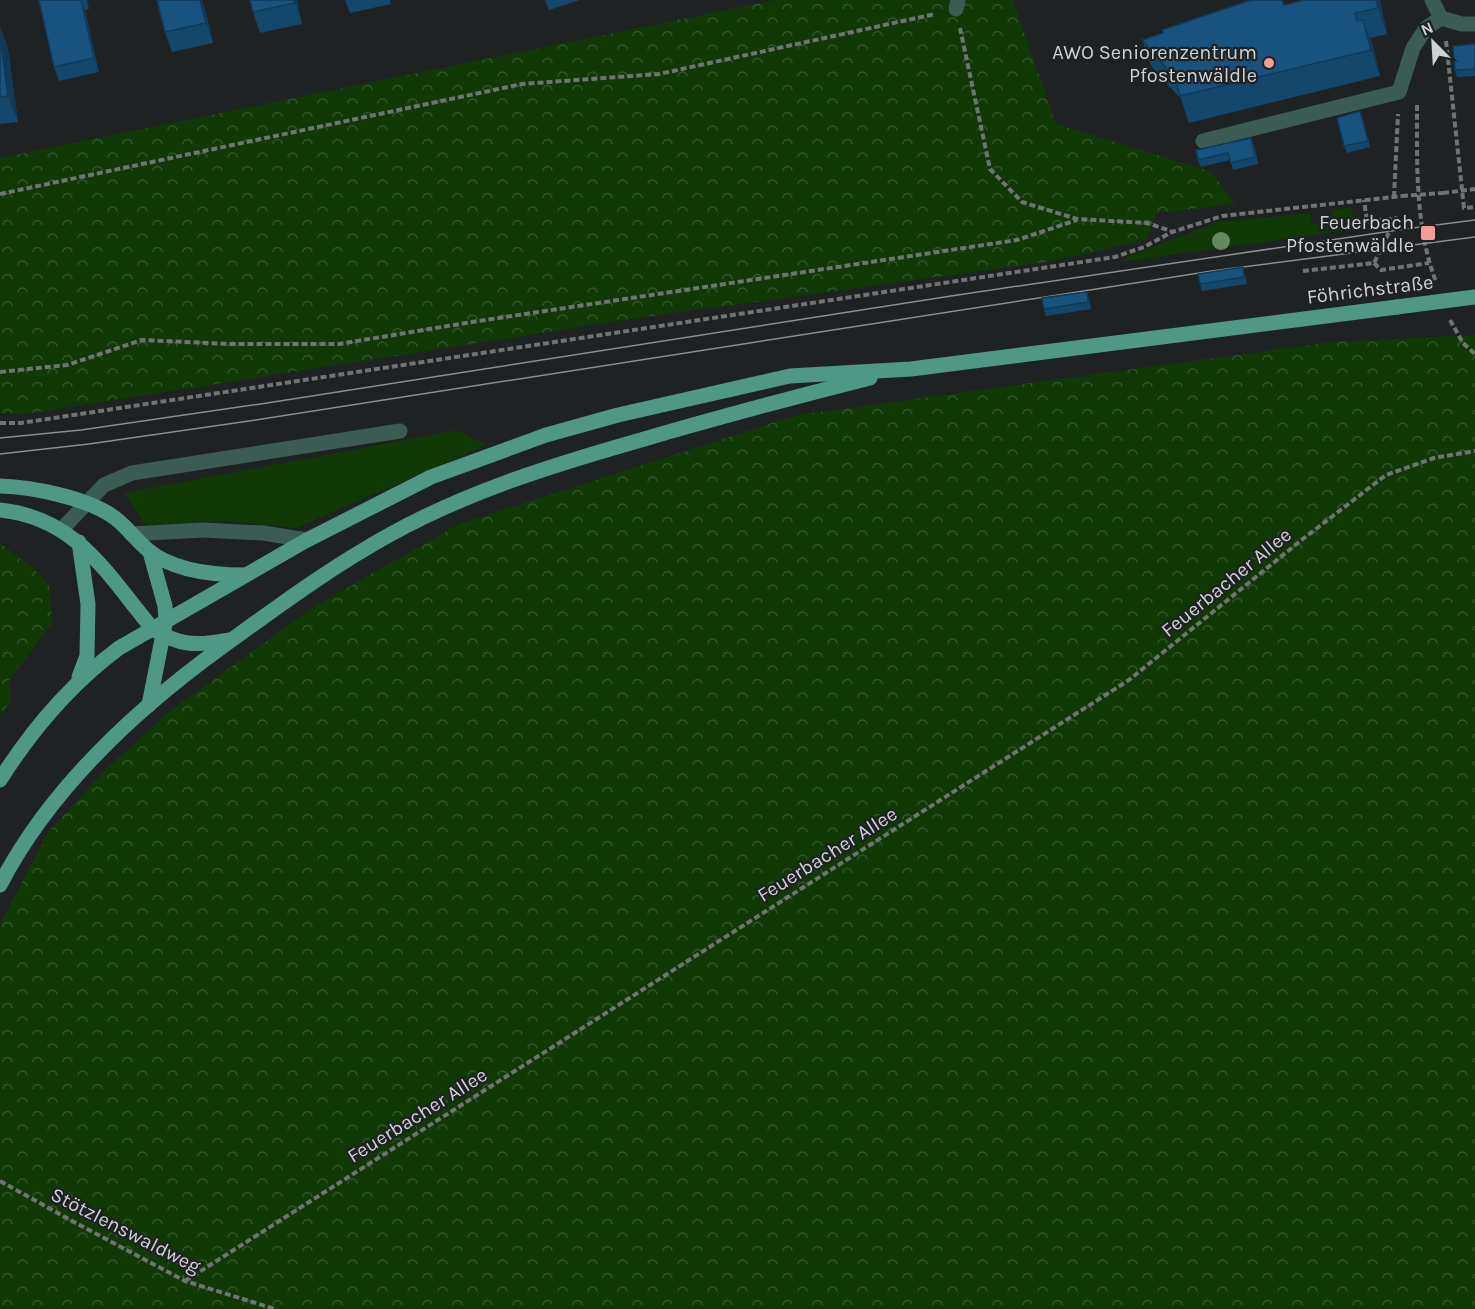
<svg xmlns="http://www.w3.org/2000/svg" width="1475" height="1309" font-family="Karla,sans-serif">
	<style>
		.grass { fill: #103906 }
		.forest { fill: url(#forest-crowns) }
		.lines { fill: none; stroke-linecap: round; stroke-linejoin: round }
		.path { stroke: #6f7373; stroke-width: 4; stroke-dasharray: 6 3; stroke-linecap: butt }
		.minor { stroke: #3b5c53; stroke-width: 15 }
		.major { stroke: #4f9885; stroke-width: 15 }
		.tram { stroke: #8c8f8f; stroke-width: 1.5 }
		.path-bridge { stroke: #6f7373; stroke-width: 4; stroke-dasharray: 6 3; stroke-linecap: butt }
		.major-bridge { stroke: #4f9885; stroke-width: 15 }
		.tree { fill: #64895f }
		.wall { fill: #14476c }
		.shaded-wall { fill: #103a58 }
		.building { fill: #17537e; stroke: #103a58; stroke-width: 1.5 }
		.poi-dot { fill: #f59c95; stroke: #1e2222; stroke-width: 2 }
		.labels { text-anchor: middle; stroke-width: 4.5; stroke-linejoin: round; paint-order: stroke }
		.poi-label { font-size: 20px; fill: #cfd2d2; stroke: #1e2222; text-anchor: end }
		.street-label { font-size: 20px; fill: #cfd2d2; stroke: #1e2222 }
	</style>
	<defs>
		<pattern id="forest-crowns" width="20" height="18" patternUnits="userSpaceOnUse" patternTransform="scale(1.5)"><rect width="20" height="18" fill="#103906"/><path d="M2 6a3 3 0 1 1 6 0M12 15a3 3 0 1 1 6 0" fill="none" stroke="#325529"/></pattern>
	</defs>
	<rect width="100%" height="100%" fill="#1e2222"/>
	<g class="grass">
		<path d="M1352 207 1355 229 1120 262 1130 256 1218 222 1310 213 1312 224 1333 220 1332 210Z"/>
		<path d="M457 430 486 445 296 528 226 521 146 525 124 493Z"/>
	</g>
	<g class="forest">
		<path d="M775 0H1013L1056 124 1210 171 1235 204 1156 213 1147 240 1047 262 637 318 25 414 0 413V158Z"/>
		<path d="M1475 335V1309H0V924L49 831 106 769 169 712 312 608 459 524 797 415 1332 342Z"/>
		<path d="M0 543 33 568 49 585 52 623 8 682 12 700 0 715Z"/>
	</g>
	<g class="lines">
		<g class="path">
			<path d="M960 28 990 169 1022 202 1077 219 1147 223 1171 231"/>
			<path d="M1446 41 1464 208 1475 207"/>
			<path d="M1417 105C1417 163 1415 227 1436 282"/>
			<path d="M1443 193 1475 189"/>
			<path d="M0 194 522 84 659 74 935 14"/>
			<path d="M1394 197 1398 114"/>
			<path d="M1374 263 1381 270 1429 263"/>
			<path d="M1303 271 1374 263 1396 218 1367 222 1364 200"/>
			<path d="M1450 320 1463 343 1475 354"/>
			<path d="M0 372 67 365 142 340 230 344H339L472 322 1017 240 1077 220"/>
			<path d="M0 423H21L1115 257 1144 247 1172 232 1222 216 1402 196"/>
			<path d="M0 1181 74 1222 185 1281 275 1309"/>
			<path d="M185 1281 1129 680 1299 542 1386 475 1434 458 1475 451"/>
		</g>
		<g class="minor">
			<path d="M1432 0 1441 18 1462 24H1475"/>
			<path d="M956 9 958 0"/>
			<path d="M1203 141 1399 92 1413 48 1426 28 1441 18"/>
			<path d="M62 529 104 485 132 473 400 431"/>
			<path d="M131 534 203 530 263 533 307 540"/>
		</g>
		<g class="major">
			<path d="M0 486C33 487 88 498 115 518 127 527 136 540 148 550 173 571 214 575 245 575"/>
			<path d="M0 510C77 518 107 574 152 628 178 646 197 646 228 640"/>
			<path d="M79 677 87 656 88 604 79 542"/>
			<path d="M149 705 166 619 165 606 150 552"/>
			<path d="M0 780C31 731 72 683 119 648L307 540 431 477 546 435 618 415 790 376 911 369 1397 307"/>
			<path d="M0 885C50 788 135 710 222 647 277 607 331 567 391 534 467 492 550 466 634 442 712 419 791 398 870 378"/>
		</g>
		<g class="tram">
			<path d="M0 438 81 430 267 403 951 296 1405 229 1475 220"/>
			<path d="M0 454 89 444 249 421 1212 271 1475 237"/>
		</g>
		<path class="path-bridge" d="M1402 196 1443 193"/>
		<path class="major-bridge" d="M1397 307 1475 297"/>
	</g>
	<circle class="tree" cx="1221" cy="241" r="9"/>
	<g class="wall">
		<path d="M39 0H87L89 9 85 10 99 72 59 81 54 67Z"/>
		<path d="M297 0 302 24 260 33 253 12Z"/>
		<path d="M345 0H390L391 4 350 13Z"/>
		<path d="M545 0H580L549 10Z"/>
		<path d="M1305 0H1380L1387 34 1370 38 1373 46 1380 76 1189 123 1180 96H1178L1151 66 1142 40Z"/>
		<path d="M204 5 213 43 172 52 165 32Z"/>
		<path d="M0 27 8 49 18 122 0 124Z"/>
		<path d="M1475 44V76L1457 77 1455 70Z"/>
		<path d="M1363 118 1370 147 1347 153 1344 146Z"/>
		<path d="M1254 144 1258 164 1233 170 1230 160 1201 167 1198 160Z"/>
		<path d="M1245 274 1247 284 1202 291 1200 284Z"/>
		<path d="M1087 292 1089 299 1091 309 1046 316 1044 309Z"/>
	</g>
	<g class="shaded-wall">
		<path d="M81 0 85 10 99 72 94 58Z"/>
		<path d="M200 0H202L204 5 213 43 206 23Z"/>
		<path d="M294 0H297L302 24Z"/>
		<path d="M1376 0H1380L1387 34 1378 8Z"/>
		<path d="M1363 20 1373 46 1380 76 1371 50Z"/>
		<path d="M0 27 8 49 18 122 8 96 0 34Z"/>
	</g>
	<g class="building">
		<path d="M39 0H81L94 58 54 67Z"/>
		<path d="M157 0H200L206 23 165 32Z"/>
		<path d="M250 0H294L295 3 253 12Z"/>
		<path d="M1251 0H1282L1284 5 1305 0H1376L1378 8 1355 13 1357 21 1363 20 1371 50 1180 96 1172 69 1168 70 1142 40 1163 33 1162 30Z"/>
		<path d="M0 34 8 96 0 97Z"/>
		<path d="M1475 44V69L1455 70 1453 46Z"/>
		<path d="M1360 111 1368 141 1344 146 1337 118Z"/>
		<path d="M1251 138 1255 157 1231 163 1228 153 1198 160 1196 150Z"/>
		<path d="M1243 267 1244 277 1200 284 1198 274Z"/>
		<path d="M1087 292 1088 302 1044 309 1042 298Z"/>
	</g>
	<g class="poi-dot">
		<circle cx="1269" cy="63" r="6"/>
		<rect x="1420" y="225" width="16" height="16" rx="3"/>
	</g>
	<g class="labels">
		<g class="poi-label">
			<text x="1257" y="59">AWO Seniorenzentrum<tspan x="1257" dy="23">Pfostenwäldle</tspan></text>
			<text x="1414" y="229">Feuerbach<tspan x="1414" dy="23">Pfostenwäldle</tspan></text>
		</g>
		<g class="street-label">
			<text transform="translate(1370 289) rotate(-7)" y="7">Föhrichstraße</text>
			<text transform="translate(1226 582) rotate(-39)" y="7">Feuerbacher Allee</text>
			<text transform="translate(827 854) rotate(-32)" y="7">Feuerbacher Allee</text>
			<text transform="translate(417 1115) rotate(-32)" y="7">Feuerbacher Allee</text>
			<text transform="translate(126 1230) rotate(27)" y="7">Stötzlenswaldweg</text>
		</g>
	</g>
	<g transform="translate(1433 42) rotate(336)" stroke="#1e2222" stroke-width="4.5" paint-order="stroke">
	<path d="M0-4.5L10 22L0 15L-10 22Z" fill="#cfd2d2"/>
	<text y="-9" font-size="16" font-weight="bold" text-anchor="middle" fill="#cfd2d2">N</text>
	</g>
</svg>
